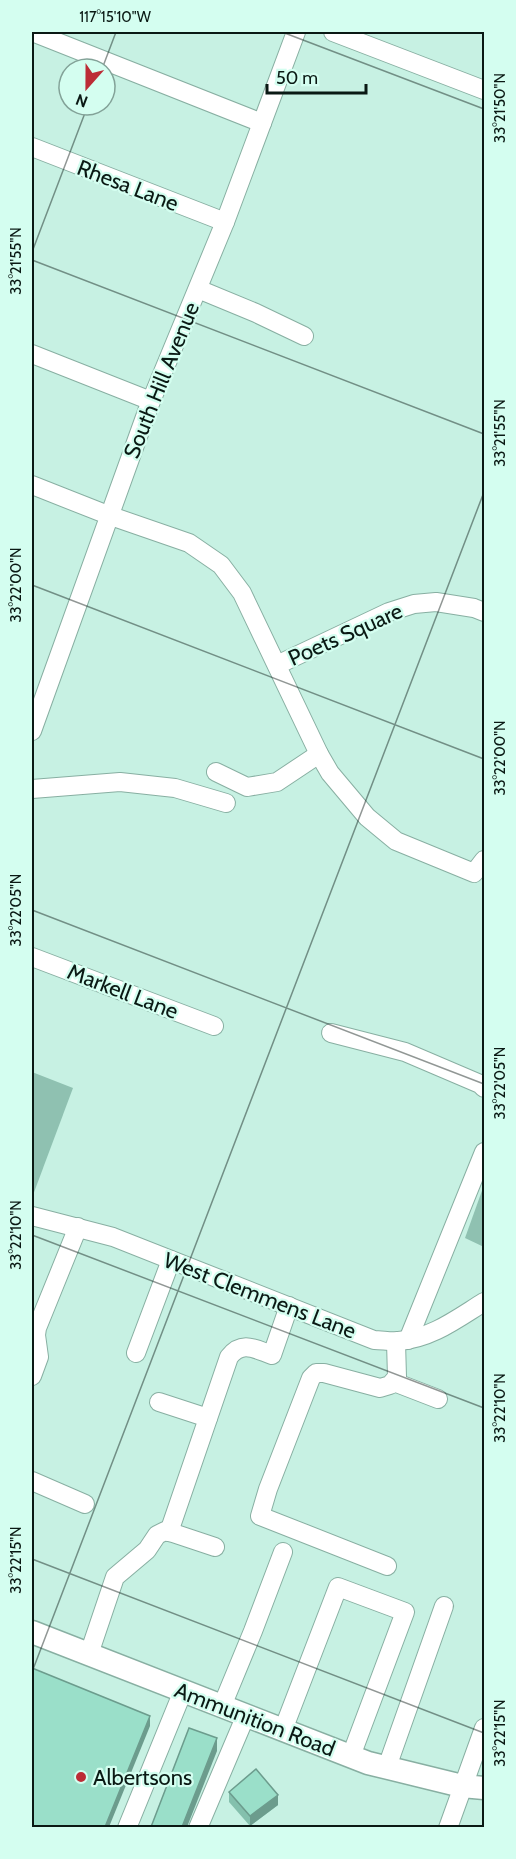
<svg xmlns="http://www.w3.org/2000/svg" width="516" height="1859" font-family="Cabin,sans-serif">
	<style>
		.green { fill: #8fc1b1 }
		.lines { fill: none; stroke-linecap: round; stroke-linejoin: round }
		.minor-casing { stroke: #88afa2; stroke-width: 20 }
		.major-casing { stroke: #88afa2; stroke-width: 25 }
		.minor { stroke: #fff; stroke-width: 18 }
		.major { stroke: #fff; stroke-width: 22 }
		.wall { fill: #84c0ad }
		.shaded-wall { fill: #6c9c8d }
		.building { fill: #9adfc9; stroke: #6c9c8d; stroke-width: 1.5 }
		.ticks { fill: none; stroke: #0a1914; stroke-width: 1.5; stroke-opacity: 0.45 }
		.poi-dot { fill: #bc2c36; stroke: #d4fef0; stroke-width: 2 }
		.labels { text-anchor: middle; stroke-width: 4.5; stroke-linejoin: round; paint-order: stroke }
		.street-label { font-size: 22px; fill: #0a1914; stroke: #d4fef0 }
		.poi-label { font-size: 22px; fill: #0a1914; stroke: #d4fef0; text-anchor: start }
		.neatline { fill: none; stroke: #0a1914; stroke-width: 2 }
		.ticks-label { font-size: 15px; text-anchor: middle; fill: #0a1914 }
	</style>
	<rect width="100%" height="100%" fill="#c7f1e3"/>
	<g class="green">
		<path d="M32 1072 73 1088 33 1195H32Z"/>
		<path d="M484 1185V1247L465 1238Z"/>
	</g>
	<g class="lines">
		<defs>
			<g id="minor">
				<path d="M32 32 262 123"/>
				<path d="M333 32 484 90"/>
				<path d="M32 147 225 222"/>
				<path d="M198 289 256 313 304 336"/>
				<path d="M32 354 151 401"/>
				<path d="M32 485 108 515 189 543 221 565 242 593 319 754 330 773 367 817 396 841 474 873 484 860"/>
				<path d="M277 665 389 612 414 604 436 602 474 608 484 612"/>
				<path d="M32 731 149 406 225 222 296 32"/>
				<path d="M216 772 247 787 277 782 319 754"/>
				<path d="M32 789 120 782 175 788 226 803"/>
				<path d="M32 957 214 1026"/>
				<path d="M331 1033 405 1052 480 1084 484 1088"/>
				<path d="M32 1216 113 1237 374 1340C382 1340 391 1342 398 1341 431 1339 458 1318 484 1302"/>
				<path d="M408 1340 484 1152"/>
				<path d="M136 1353 171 1260"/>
				<path d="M32 1376 39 1357 36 1335 37 1328 78 1227"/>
				<path d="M394 1382 438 1399"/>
				<path d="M159 1402 208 1418"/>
				<path d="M32 1481 85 1504"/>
				<path d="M169 1532 229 1357C242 1340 255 1349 272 1355L289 1306"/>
				<path d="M387 1566 260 1516 268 1489 311 1378 316 1373H324L380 1388 390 1385 397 1377 396 1342"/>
				<path d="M89 1654 115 1577 147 1550 157 1535 165 1531 173 1533 215 1547"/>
				<path d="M222 1706 253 1631 283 1552"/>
				<path d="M283 1730 338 1587 405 1612 351 1756"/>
				<path d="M387 1767 444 1606"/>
				<path d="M127 1828 183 1691"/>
				<path d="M198 1828 246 1715"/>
				<path d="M448 1828 484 1728"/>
			</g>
			<path id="major" d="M32 1632 368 1763 462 1786 484 1788"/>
		</defs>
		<use href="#minor" class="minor-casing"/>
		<use href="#major" class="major-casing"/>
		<use href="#minor" class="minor"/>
		<use href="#major" class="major"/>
	</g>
	<path class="wall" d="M229 1792 278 1805 250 1826 229 1802Z"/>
	<g class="shaded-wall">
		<path d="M150 1716V1726L109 1827H105Z"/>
		<path d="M217 1738V1751L187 1827H182Z"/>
		<path d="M278 1795V1805L250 1826V1816Z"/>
	</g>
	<g class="building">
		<path d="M32 1668 150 1716 105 1827H32Z"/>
		<path d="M189 1728 217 1738 182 1827H151Z"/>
		<path d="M256 1769 278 1795 250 1816 229 1792Z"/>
	</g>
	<path class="ticks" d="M282 32 484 109M102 69 116 32M32 252 88 105M32 260 484 434M32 585 484 759M32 910 484 1084M32 1235 484 1408M32 1559 484 1733M32 1672 484 492"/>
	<circle class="poi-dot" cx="81" cy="1777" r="6"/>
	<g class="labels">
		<g class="street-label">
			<text transform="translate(128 185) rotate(21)" y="8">Rhesa Lane</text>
			<text transform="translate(161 380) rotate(-68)" y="8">South Hill Avenue</text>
			<text transform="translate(345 634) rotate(-24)" y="8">Poets Square</text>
			<text transform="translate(123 991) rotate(21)" y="8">Markell Lane</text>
			<text transform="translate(260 1295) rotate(21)" y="8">West Clemmens Lane</text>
			<text transform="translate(255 1719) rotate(21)" y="8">Ammunition Road</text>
		</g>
		<g class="poi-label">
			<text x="93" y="1785">Albertsons</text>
		</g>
	</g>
	<rect width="516" height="1859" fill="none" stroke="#d4fef0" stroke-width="66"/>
	<g transform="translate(87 87) rotate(201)"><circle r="28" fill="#d4fef0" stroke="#83a298" stroke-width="1.5"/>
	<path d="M0-4.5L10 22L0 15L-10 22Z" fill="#bc2c36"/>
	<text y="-9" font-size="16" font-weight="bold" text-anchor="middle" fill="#0a1914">N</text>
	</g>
	<path d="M267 84v9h99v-9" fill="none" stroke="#0a1914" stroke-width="3"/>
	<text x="276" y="84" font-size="18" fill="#0a1914" stroke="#d4fef0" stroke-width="4.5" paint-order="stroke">50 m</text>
	<rect x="33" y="33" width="450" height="1793" class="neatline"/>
	<g class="ticks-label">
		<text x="115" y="22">117°15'10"W</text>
		<text transform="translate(500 108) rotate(-90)" y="5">33°21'50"N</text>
		<text transform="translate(16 261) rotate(-90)" y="5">33°21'55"N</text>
		<text transform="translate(500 433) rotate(-90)" y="5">33°21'55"N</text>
		<text transform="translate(16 585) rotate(-90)" y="5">33°22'00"N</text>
		<text transform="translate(500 758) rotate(-90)" y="5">33°22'00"N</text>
		<text transform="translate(16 910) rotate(-90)" y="5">33°22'05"N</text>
		<text transform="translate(500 1083) rotate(-90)" y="5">33°22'05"N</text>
		<text transform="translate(16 1235) rotate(-90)" y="5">33°22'10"N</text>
		<text transform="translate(500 1408) rotate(-90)" y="5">33°22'10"N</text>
		<text transform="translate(16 1560) rotate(-90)" y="5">33°22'15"N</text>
		<text transform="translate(500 1733) rotate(-90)" y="5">33°22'15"N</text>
	</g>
</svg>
